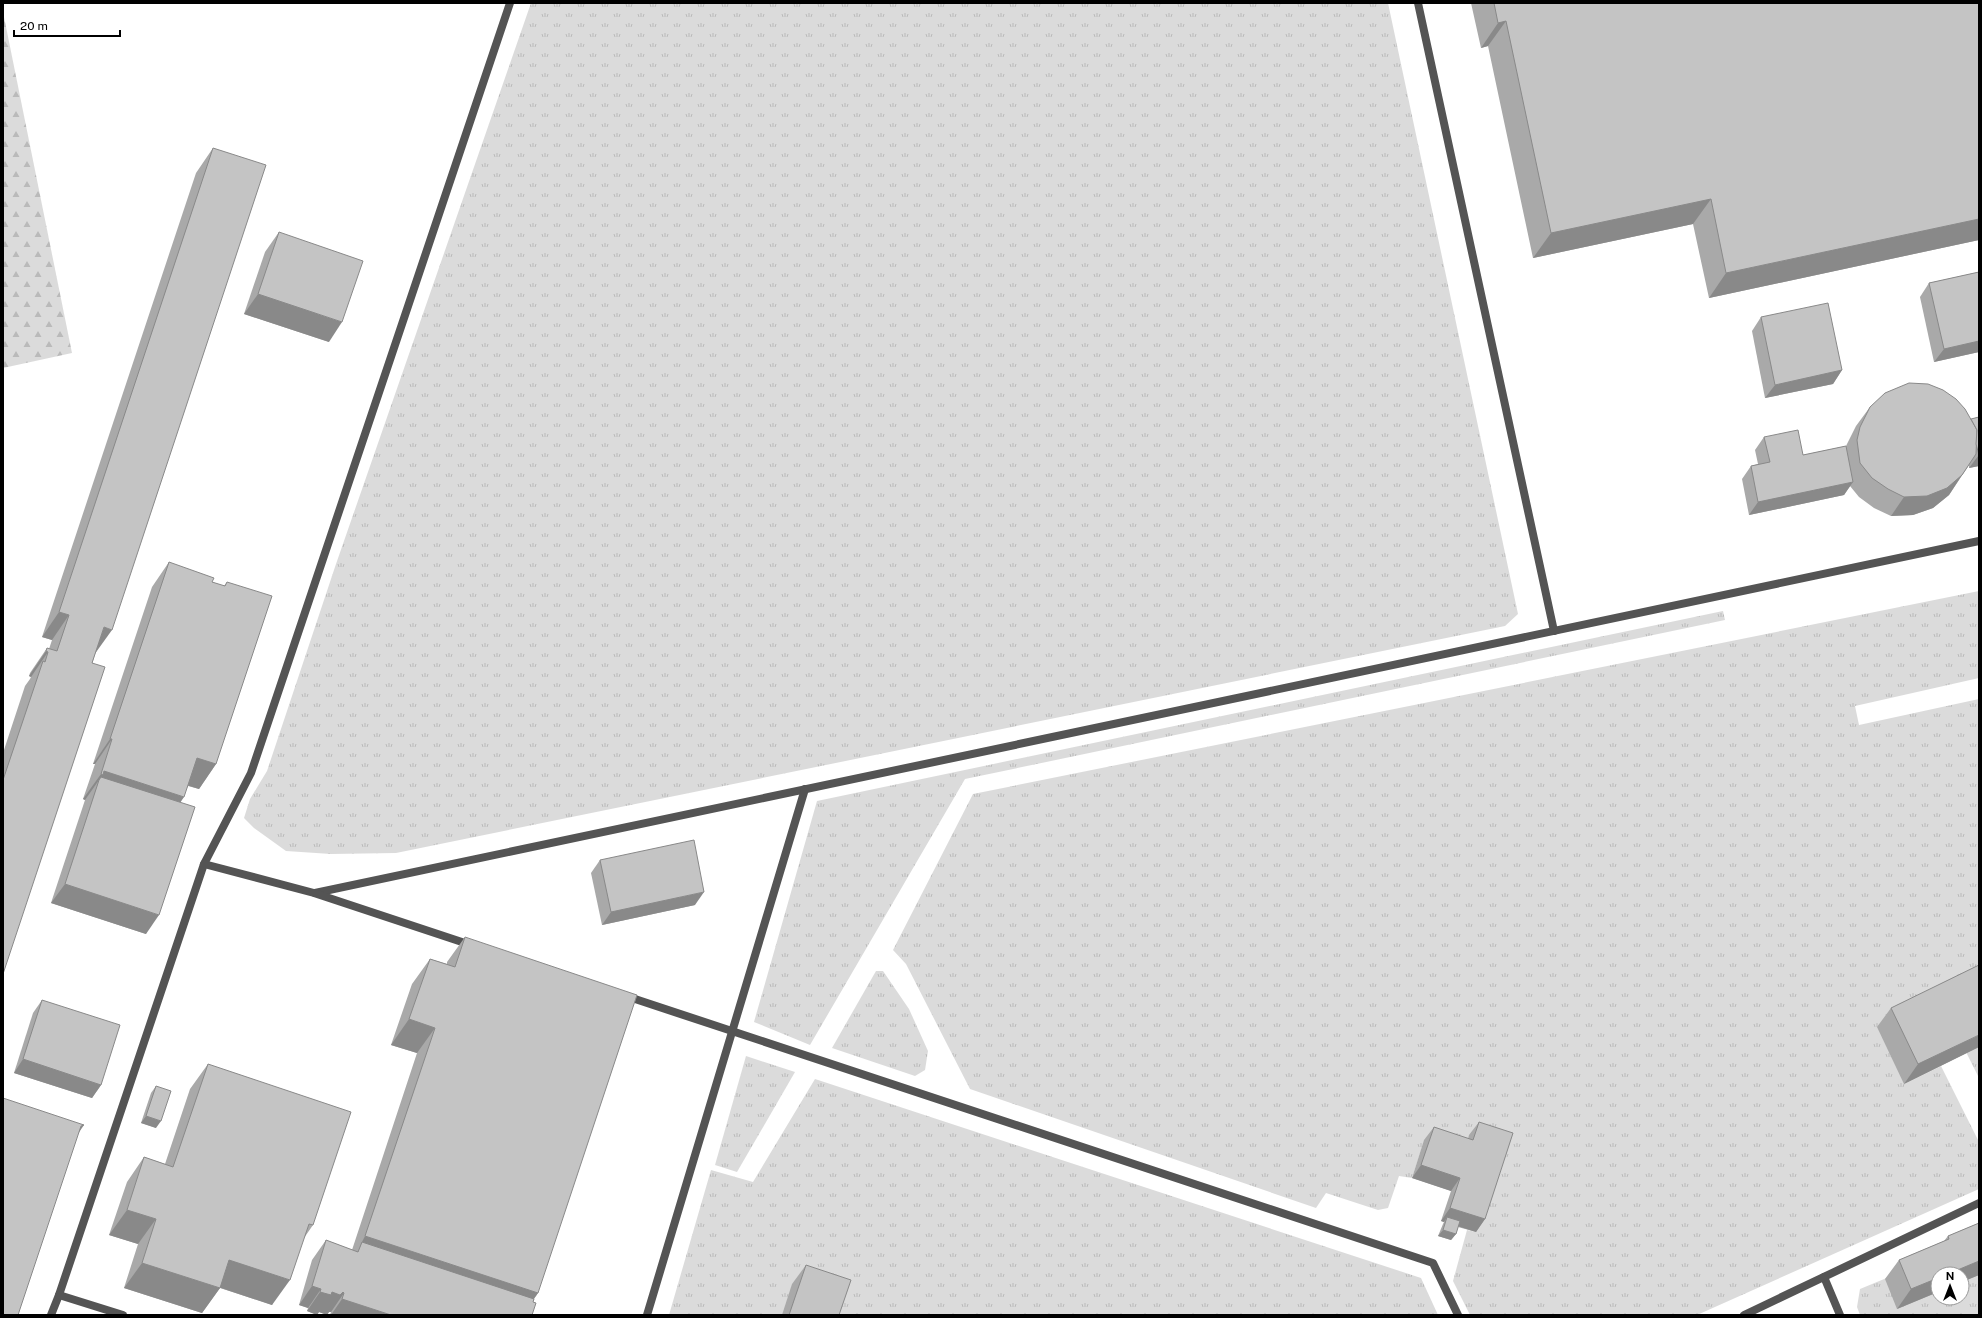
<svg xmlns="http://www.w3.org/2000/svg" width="1982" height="1318" font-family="'Public Sans',sans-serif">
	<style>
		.grass { fill: url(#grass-tufts) }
		.forest { fill: url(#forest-firs) }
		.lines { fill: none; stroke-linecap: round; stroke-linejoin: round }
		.service { stroke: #545454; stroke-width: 8 }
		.wall { fill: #a9a9a9 }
		.shaded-wall { fill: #898989 }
		.building { fill: #c4c4c4; stroke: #898989 }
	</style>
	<defs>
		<pattern id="grass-tufts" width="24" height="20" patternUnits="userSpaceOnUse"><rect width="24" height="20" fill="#dbdbdb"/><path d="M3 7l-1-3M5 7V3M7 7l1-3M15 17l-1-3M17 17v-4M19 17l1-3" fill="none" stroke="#bababa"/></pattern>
		<pattern id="forest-firs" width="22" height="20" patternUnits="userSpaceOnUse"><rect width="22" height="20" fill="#dbdbdb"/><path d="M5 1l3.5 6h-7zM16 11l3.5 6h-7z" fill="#bababa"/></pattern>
	</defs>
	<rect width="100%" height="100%" fill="#fff"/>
	<g class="grass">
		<path d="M531 3H1388L1518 614 1505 626 396 853 331 854 286 851 254 828 244 818 250 799 267 771 336 564Z"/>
		<path d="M1979 591V678L1855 706 1859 725 1979 699V978L1904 1084 1941 1066 1979 1142V1189L1697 1315H1470L1453 1281 1467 1230 1476 1232 1464 1153 1424 1141 1412 1178 1399 1176 1388 1208 1378 1210 1326 1193 1316 1208 970 1089 906 964 893 950 973 794Z"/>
		<path d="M1723 611 1725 620 965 779 810 1045 754 1022 817 801Z"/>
		<path d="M876 971H883L909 1009 928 1051 925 1070 915 1076 832 1048Z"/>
		<path d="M1979 1036V1078L1962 1044Z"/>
		<path d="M746 1056 795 1072 737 1172 715 1165Z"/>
		<path d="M815 1079 1421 1278 1438 1315H669L711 1170 753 1182Z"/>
		<path d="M1979 1270V1315H1860L1857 1307 1860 1289 1889 1277 1938 1289V1298H1962V1278Z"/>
	</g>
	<path class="forest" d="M3 12 72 353 3 368Z"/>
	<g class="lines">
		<g class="service">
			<path d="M1418 3 1554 631"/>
			<path d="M204 864 251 773 510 3"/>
			<path d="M315 893 1979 541"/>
			<path d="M626 996 1433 1263 1458 1315"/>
			<path d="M1824 1277 1840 1315"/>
			<path d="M51 1315 59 1295"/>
			<path d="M123 1315 59 1295 204 864 314 893 471 945"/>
			<path d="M647 1315 805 789"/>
			<path d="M1744 1315 1979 1203"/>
		</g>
	</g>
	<g class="wall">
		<path d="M1471 3H1979V240L1709 298 1693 224 1533 258 1488 46 1481 48Z"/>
		<path d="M213 148 95 654 3 974V753L25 686 30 679 31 677 29 676 30 673 47 648 49 649 52 640 42 637 196 173Z"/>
		<path d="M279 232 329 342 244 314 265 252Z"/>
		<path d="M1979 272V352L1934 362 1920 297 1929 283Z"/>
		<path d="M1761 317 1842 370 1833 384 1765 398 1752 331Z"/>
		<path d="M1870 407 1971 419 1979 417V466L1969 468V465L1949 495 1933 508 1913 515 1891 516 1874 508 1859 497 1850 486 1844 495 1749 515 1742 479 1751 466 1758 464 1755 450 1764 437 1803 455 1846 446 1856 426Z"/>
		<path d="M169 562 212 582 224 586 227 582 216 764 199 789 188 786 180 803 146 934 51 903 85 800 83 799 95 764H93L152 587Z"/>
		<path d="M600 860 695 905 602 925 591 873Z"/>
		<path d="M465 937 538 1293 534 1299 533 1302 532 1315H330L331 1312H329L327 1315 319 1312 317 1315 307 1311 308 1308 299 1305 312 1260 326 1240 352 1250 417 1053 391 1045 412 984 430 959 447 964V962Z"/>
		<path d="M42 1000 101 1085 92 1098 14 1073 33 1013Z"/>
		<path d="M1891 1008 1979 1047 1904 1084 1877 1027Z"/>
		<path d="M208 1064 313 1225 304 1238 272 1305 220 1288 202 1313 124 1288 138 1244 109 1235 127 1182 144 1157 165 1164 190 1089Z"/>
		<path d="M156 1086V1128L141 1123 151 1093Z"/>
		<path d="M1479 1122 1485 1219 1476 1232 1458 1227 1456 1234 1451 1240 1438 1236 1443 1224 1444 1222 1441 1221 1451 1191 1412 1178 1424 1140 1434 1127 1468 1139 1469 1135Z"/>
		<path d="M1979 1223V1275L1962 1282 1938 1274V1292L1897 1309 1885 1279 1899 1260 1944 1241 1948 1236Z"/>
		<path d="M806 1265 839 1315H782L792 1284Z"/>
	</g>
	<g class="shaded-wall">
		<path d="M1506 21 1488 46 1481 48 1498 23Z"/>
		<path d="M1711 199 1693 224 1533 258 1551 233Z"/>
		<path d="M1979 219V240L1709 298 1726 273Z"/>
		<path d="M258 294 342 322 329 342 244 314Z"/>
		<path d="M1979 341V352L1934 362 1944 349Z"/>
		<path d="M1842 370 1833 384 1765 398 1775 385Z"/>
		<path d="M1979 455V466L1969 468Z"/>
		<path d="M1962 475 1949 495 1933 508 1913 515 1891 516 1904 497Z"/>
		<path d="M1853 482 1844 495 1749 515 1758 502Z"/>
		<path d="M59 612 69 615 52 640 42 637Z"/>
		<path d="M104 627 112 630 94 655Z"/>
		<path d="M46 651 48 652 31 677 29 676Z"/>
		<path d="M110 739H112L95 764H93Z"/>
		<path d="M197 758 216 764 199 789 180 783Z"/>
		<path d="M104 771 184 797 167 822 99 780 85 800 83 799 101 774Z"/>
		<path d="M65 884 159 915 146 934 51 903Z"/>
		<path d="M704 892 695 905 602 925 611 912Z"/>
		<path d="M409 1019 435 1028 417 1053 391 1045Z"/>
		<path d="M1979 1035V1047L1904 1084 1918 1064Z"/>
		<path d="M23 1059 101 1085 92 1098 14 1073Z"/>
		<path d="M146 1116 161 1121 156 1128 141 1123Z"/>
		<path d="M84 1125 67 1150 81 1126Z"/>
		<path d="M1421 1165 1460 1178 1451 1191 1412 1178Z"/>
		<path d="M1450 1208 1485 1219 1476 1232 1445 1222 1447 1217 1444 1222 1441 1221Z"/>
		<path d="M127 1210 156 1219 138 1244 109 1235Z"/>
		<path d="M1443 1230 1456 1234 1451 1240 1438 1236Z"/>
		<path d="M365 1236 538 1293 522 1315 358 1252 362 1242Z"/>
		<path d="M229 1260 290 1280 272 1305 212 1285Z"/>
		<path d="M1979 1261V1275L1962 1282V1274H1948Z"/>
		<path d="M142 1263 220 1288 202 1313 124 1288Z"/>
		<path d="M1938 1278V1292L1897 1309 1911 1289Z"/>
		<path d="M312 1286 321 1289 308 1308 299 1305Z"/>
		<path d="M320 1292H343L344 1293 331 1312H329L327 1315 319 1312 317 1315 307 1311Z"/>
		<path d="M342 1299 391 1315H331Z"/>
	</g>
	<g class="building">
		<path d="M1494 3H1979V219L1726 273 1711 199 1551 233 1506 21 1498 23Z"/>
		<path d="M213 148 266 165 112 630 104 627 92 663 105 667 3 974V780L43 661 45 662 48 652 46 651 47 648 57 651 69 615 59 612Z"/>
		<path d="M279 232 363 261 342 322 258 294Z"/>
		<path d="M1979 272V341L1944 349 1929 283Z"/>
		<path d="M1828 303 1842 370 1775 385 1761 317Z"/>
		<path d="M1909 383 1928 384 1943 390 1956 399 1965 409 1977 430 1976 454 1962 475 1947 488 1927 496 1904 497 1888 489 1872 478 1860 463 1857 440 1860 427 1870 407 1885 393Z"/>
		<path d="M1979 417V455L1976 444 1977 430 1971 419Z"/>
		<path d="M1798 430 1803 455 1846 446 1853 482 1758 502 1751 466 1770 462 1764 437Z"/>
		<path d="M169 562 214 578 212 582 225 586 227 582 272 596 216 764 197 758 184 797 104 771 103 775 101 774 112 739H110Z"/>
		<path d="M101 777 195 807 159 915 65 884 99 780Z"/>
		<path d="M694 840 704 892 611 912 600 860Z"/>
		<path d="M465 937 637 995 538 1293 365 1236 435 1028 409 1019 430 959 455 967Z"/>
		<path d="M1979 965V1035L1918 1064 1891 1008Z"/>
		<path d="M42 1000 120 1025 101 1085 23 1059Z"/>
		<path d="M208 1064 351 1112 313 1225 309 1224 290 1280 229 1260 220 1288 142 1263 156 1219 127 1210 144 1157 173 1167Z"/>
		<path d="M156 1086 171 1091 161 1121 146 1116Z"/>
		<path d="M3 1098 84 1125 81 1126 18 1315H3Z"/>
		<path d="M1479 1122 1513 1133 1485 1219 1450 1208 1460 1178 1421 1165 1434 1127 1473 1140Z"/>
		<path d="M1447 1217 1460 1221 1456 1234 1443 1230Z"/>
		<path d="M1979 1223V1261L1948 1274H1938V1278L1911 1289 1899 1260 1949 1239 1948 1236Z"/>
		<path d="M326 1240 358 1252 362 1242 534 1299 533 1302 536 1303 532 1315H391L342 1299 344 1293 343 1292 340 1295 332 1292 331 1295 320 1292 321 1289 312 1286Z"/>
		<path d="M806 1265 851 1280 839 1315H789Z"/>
	</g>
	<rect width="1982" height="1318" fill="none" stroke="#000000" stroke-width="8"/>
	<g transform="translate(1950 1286)"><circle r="19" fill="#ffffff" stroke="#999999"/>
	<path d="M0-3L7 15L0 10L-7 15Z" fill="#000000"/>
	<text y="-6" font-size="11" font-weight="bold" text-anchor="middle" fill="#000000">N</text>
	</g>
	<path d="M14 30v6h106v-6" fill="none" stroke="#000000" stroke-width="2"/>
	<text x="20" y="30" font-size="12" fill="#000000" stroke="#ffffff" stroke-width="3" paint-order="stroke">20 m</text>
</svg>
